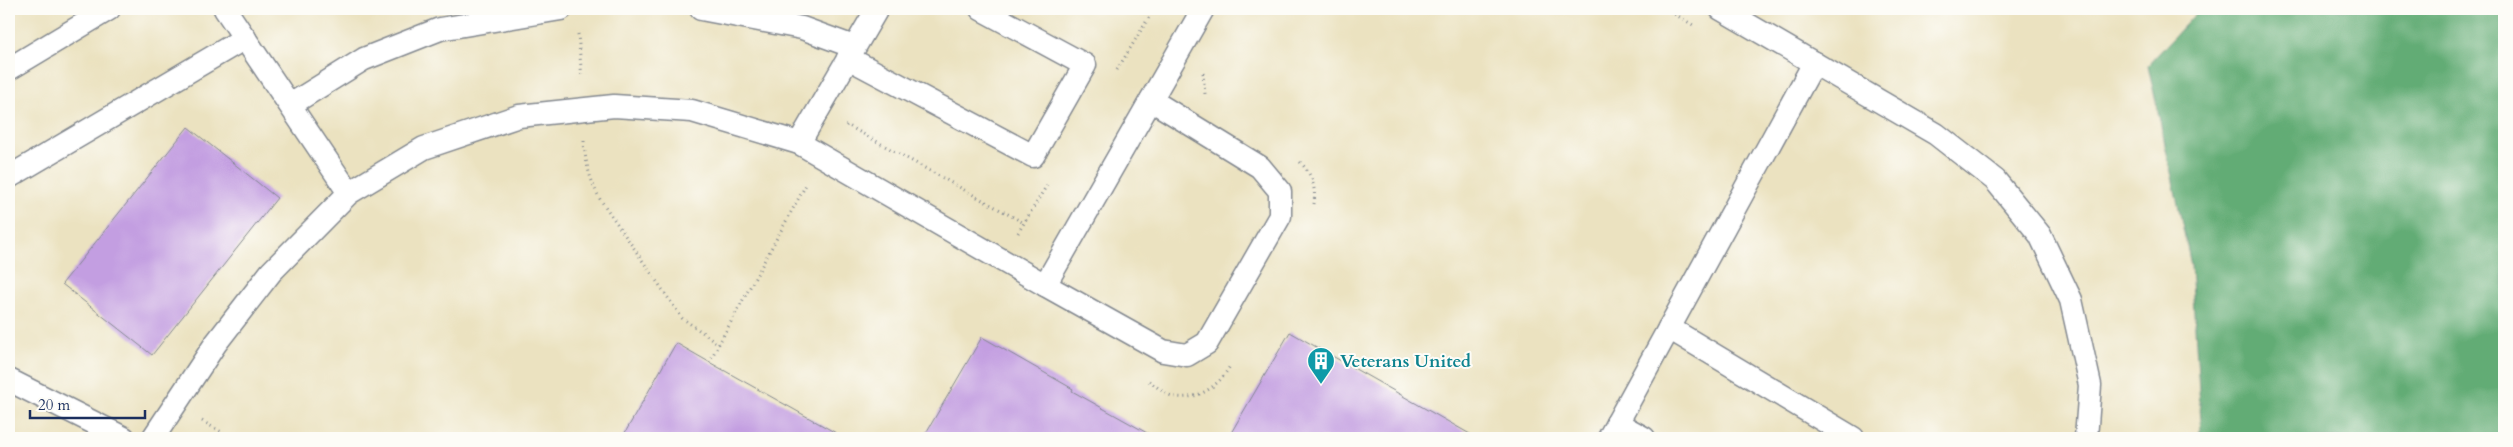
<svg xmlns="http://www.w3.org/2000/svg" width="2513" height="447" font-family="Cardo,serif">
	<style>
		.forest { fill: #62ac74; stroke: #3e6e69 }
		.building { fill: #c39ee1 }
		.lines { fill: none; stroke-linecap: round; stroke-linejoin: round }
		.lane-casing { stroke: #83888f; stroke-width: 25 }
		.path { stroke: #83888f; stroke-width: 3; stroke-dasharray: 1 4; stroke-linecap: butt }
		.lane { stroke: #fff; stroke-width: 22 }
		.labels { text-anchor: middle; stroke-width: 4; stroke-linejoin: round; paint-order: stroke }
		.culture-label { font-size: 18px; font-weight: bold; fill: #0d838f; stroke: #fdfcf7; text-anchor: start }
	</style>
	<rect width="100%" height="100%" fill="#fdfcf7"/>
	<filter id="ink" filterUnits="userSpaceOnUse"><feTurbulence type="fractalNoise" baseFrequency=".02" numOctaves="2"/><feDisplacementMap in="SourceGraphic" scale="10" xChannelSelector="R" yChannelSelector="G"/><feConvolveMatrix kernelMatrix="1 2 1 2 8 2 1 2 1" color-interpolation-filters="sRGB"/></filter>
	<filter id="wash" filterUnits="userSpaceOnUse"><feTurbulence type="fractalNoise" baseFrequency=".0096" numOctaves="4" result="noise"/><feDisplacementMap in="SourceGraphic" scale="20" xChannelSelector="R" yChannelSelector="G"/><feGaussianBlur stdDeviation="1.12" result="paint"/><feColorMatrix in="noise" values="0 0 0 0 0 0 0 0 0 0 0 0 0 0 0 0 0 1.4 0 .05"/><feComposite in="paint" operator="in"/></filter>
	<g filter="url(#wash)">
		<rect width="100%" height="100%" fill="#ebe2c0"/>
		<path class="forest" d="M2200 9H2504V438H2199L2201 421 2191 265 2148 65Z"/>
		<g id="blocks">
			<g class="building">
				<path d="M188 127 277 198 152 355 62 284Z"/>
				<path d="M1290 332 1477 438H1228Z"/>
				<path d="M982 337 1073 389 1072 391 1156 438H923Z"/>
				<path d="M676 343 709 362 845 438H622Z"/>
			</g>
		</g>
	</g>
	<g filter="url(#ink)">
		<use href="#blocks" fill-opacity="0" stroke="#83888f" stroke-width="1"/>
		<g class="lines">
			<defs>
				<g id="lane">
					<path d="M225 9 349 193"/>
					<path d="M701 9 802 28 854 47"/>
					<path d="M1721 9 1936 134 1995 180 2040 235 2071 300 2090 385 2086 438"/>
					<path d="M848 58 1033 156 1085 65 981 9"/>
					<path d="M9 69 109 9"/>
					<path d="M290 105 364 59 440 29 561 9"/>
					<path d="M799 143 877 9"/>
					<path d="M9 177 245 38"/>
					<path d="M1045 285 1163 351 1187 355 1207 343 1280 216V191L1260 167 1151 100"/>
					<path d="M1669 328 1853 438"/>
					<path d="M9 380 124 438"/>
					<path d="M1617 423 1644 438"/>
					<path d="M153 438 216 343 271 272 349 193 424 148 519 116 614 106 692 111 799 143 1045 285 1203 9"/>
					<path d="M1609 438 1814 63"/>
				</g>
			</defs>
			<use href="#lane" class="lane-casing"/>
			<g class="path">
				<path d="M1666 9 1693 25"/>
				<path d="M578 34 582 78"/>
				<path d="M1117 70 1154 9"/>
				<path d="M1203 73 1205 94"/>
				<path d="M846 126 847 125 1024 223"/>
				<path d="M584 141C585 162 590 180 600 199L682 318 719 344"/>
				<path d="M1300 162C1312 174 1316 187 1314 204"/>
				<path d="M1018 233 1047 185"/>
				<path d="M709 362 807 183"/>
				<path d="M1149 381C1156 386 1167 396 1176 397 1199 400 1219 386 1230 366"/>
				<path d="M202 421 232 438"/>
			</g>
			<use href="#lane" class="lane"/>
		</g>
	</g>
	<defs>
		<symbol id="building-pin" viewBox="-11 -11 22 30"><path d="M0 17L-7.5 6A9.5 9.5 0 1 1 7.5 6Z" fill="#0f9aa8" stroke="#fdfcf7"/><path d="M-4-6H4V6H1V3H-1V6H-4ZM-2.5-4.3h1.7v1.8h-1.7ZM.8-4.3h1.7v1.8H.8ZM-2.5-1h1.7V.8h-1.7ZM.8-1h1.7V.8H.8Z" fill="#fff"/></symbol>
	</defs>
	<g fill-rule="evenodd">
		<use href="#building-pin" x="1305" y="345" width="32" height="43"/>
	</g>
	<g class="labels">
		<g class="culture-label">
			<text x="1340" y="367">Veterans United</text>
		</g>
	</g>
	<rect width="2513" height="447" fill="none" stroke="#fdfcf7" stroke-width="30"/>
	<path d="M30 410v8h115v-8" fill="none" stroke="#1b2f5e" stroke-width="2.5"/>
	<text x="38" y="410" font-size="15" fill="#1b2f5e" stroke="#fdfcf7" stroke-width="4" paint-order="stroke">20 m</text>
</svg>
